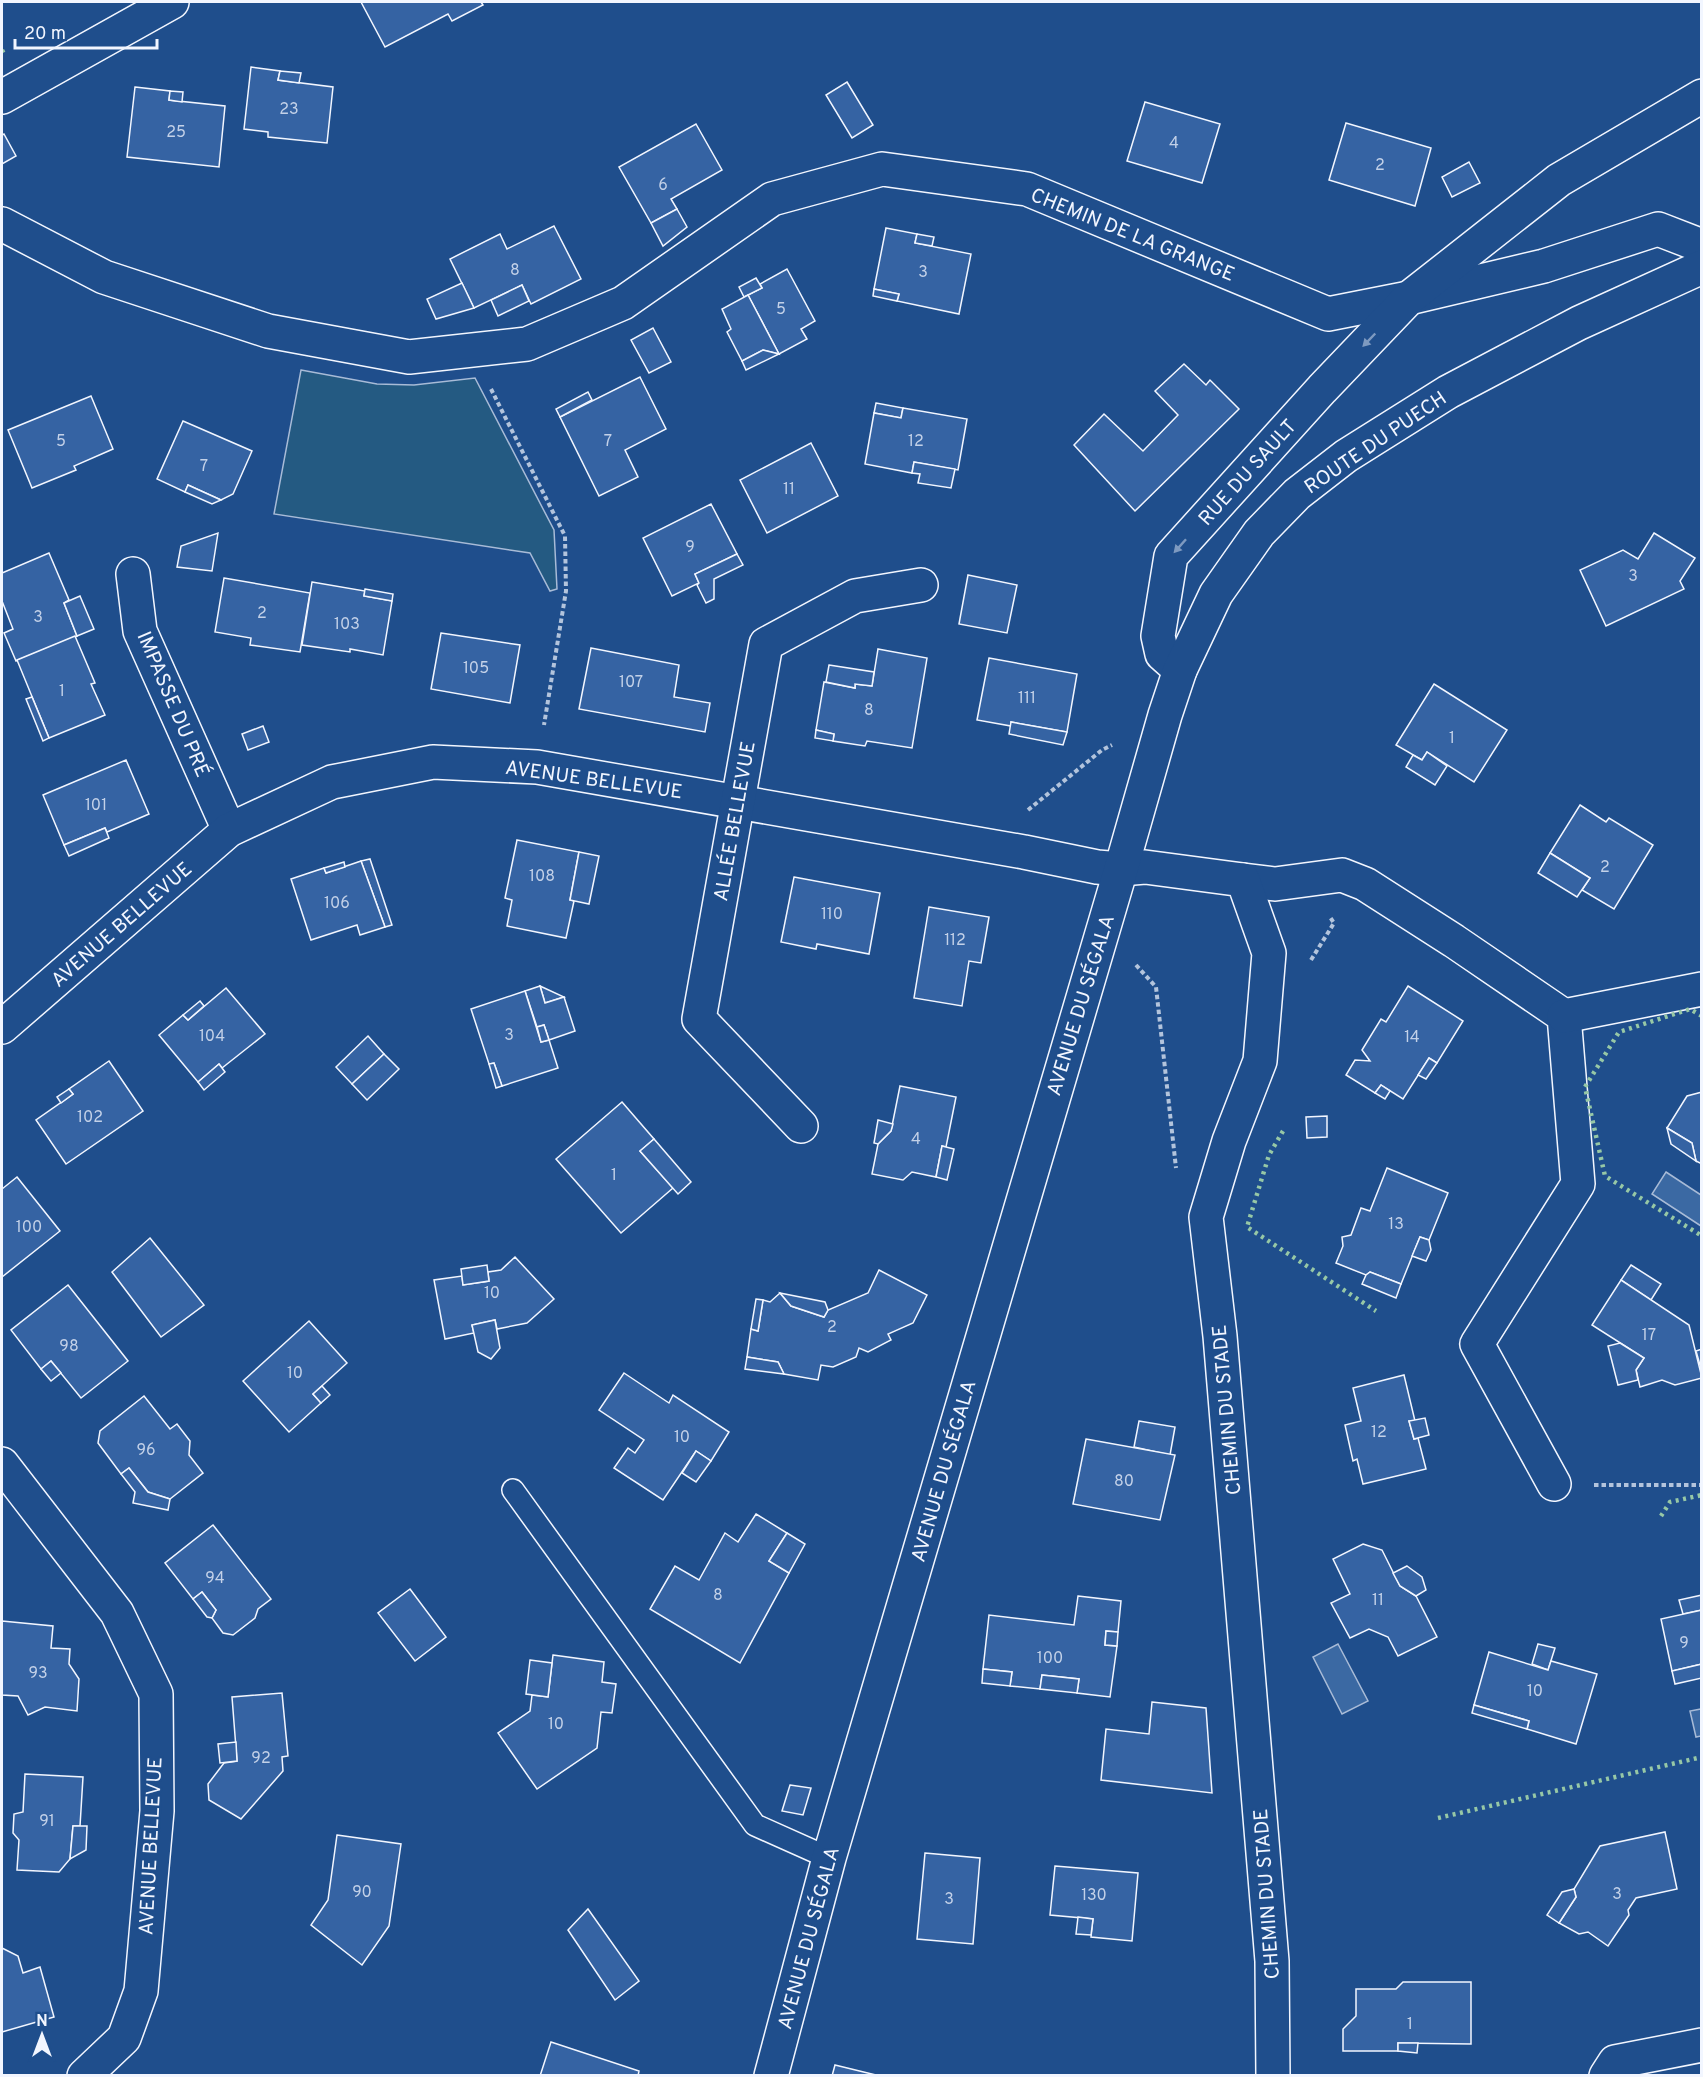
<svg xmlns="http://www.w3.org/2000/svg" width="1703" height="2077" font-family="Overpass,sans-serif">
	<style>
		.green { fill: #245a82; stroke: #a8bbd7; stroke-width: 1.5 }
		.water { fill: #3b69a3; stroke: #a8bbd7; stroke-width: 1.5 }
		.building { fill: #3563a3; stroke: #f2f6ff; stroke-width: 1.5 }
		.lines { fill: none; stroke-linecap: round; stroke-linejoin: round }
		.service-casing { stroke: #f2f6ff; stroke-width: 24 }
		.minor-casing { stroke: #f2f6ff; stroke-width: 36 }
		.tertiary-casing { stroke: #f2f6ff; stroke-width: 36 }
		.path { stroke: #b3c4dc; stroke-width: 4; stroke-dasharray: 4.5 3; stroke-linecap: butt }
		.service { stroke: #1f4e8c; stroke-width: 21 }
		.minor { stroke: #1f4e8c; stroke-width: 33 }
		.tertiary { stroke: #1f4e8c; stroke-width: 33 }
		.hedge { stroke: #97c8a6; stroke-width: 4.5; stroke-dasharray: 3 4.5; stroke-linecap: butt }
		.oneway { fill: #7e9ac0 }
		.labels { text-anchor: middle; stroke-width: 4.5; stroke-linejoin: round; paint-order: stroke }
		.number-label { font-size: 16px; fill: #c3d1e8 }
		.street-label { font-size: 20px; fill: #f2f6ff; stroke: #1f4e8c }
	</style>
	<rect width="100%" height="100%" fill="#1f4e8c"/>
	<path class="green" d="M301 370 377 384 414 385 475 378 554 530 557 589 550 591 530 553 274 514Z"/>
	<g class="water">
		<path d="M1666 1172 1701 1195V1226L1652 1194Z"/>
		<path d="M1338 1644 1368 1701 1342 1714 1313 1657Z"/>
		<path d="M1701 1709V1736L1696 1737 1690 1711Z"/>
	</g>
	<g class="building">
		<path d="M361 2H481L483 5 452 21 448 14 385 47Z"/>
		<path d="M251 67 280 71 278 80 333 87 327 143 268 137V132L244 129Z"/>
		<path d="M280 71 301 73 299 83 278 80Z"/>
		<path d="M847 82 873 125 852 138 826 95Z"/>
		<path d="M135 87 170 91 169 100 225 106 219 167 127 157Z"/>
		<path d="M170 91 183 92 182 102 169 100Z"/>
		<path d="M1145 102 1220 124 1202 183 1127 161Z"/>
		<path d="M1346 123 1431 148 1415 206 1329 180Z"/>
		<path d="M696 124 722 170 671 199 677 209 651 223 619 167Z"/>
		<path d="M4 134 16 156 2 164V135Z"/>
		<path d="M1469 162 1480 183 1452 197 1442 177Z"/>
		<path d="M677 209 687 227 663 246 651 223Z"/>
		<path d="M554 226 581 279 531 304 522 285 474 308 450 259 500 234 507 249Z"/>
		<path d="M886 228 917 234 915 243 971 254 959 314 897 301 899 294 874 289Z"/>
		<path d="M917 234 934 237 932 246 915 243Z"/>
		<path d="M787 269 815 321 801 329 807 339 779 354 748 295 762 288 760 284Z"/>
		<path d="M756 278 762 288 744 297 739 287Z"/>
		<path d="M462 283 474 308 436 319 427 299Z"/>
		<path d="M522 285 529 301 498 316 491 300Z"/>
		<path d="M874 289 899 294 897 301 873 296Z"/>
		<path d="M748 295 779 354 763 350 742 361 727 332 731 329 722 309Z"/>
		<path d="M653 328 671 362 649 373 631 340Z"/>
		<path d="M763 350 779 354 746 370 742 361Z"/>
		<path d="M1184 364 1206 385 1210 380 1239 409 1135 511 1074 445 1104 414 1143 451 1178 415 1155 391Z"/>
		<path d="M640 377 666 429 625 450 638 477 599 496 560 417Z"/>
		<path d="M588 392 592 400 560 417 556 409Z"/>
		<path d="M91 396 113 449 74 466 76 470 32 488 8 430Z"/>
		<path d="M876 403 903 408 901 418 874 413Z"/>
		<path d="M903 408 967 419 958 470 914 462 912 473 865 464 874 413 901 418Z"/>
		<path d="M183 421 252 451 233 494 221 500 188 485 185 492 157 479Z"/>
		<path d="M811 443 838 496 767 533 740 480Z"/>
		<path d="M914 462 955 469 951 488 918 483 920 474 912 473Z"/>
		<path d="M188 485 221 500 212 504 185 492Z"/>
		<path d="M711 504 737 554 695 574 699 583 672 596 643 538Z"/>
		<path d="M218 533 212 571 177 567 181 546Z"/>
		<path d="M1654 533 1695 558 1680 581 1684 589 1606 626 1580 570 1623 550 1638 559Z"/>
		<path d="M49 553 69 600 64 603 77 636 16 661 4 633 13 629 2 601V573Z"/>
		<path d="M737 554 743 565 714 579V599L706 603 697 585 699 583 695 574Z"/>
		<path d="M968 575 1017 585 1007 633 959 624Z"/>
		<path d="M224 578 310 593 300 652 250 645 251 638 215 632Z"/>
		<path d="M312 582 365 591 364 596 392 601 383 655 350 649V652L302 645Z"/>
		<path d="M365 589 393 594 392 601 364 596Z"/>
		<path d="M80 596 94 629 77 636 64 603Z"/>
		<path d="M441 633 520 645 510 703 431 689Z"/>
		<path d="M75 636 95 683 91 684 105 715 49 738 17 660Z"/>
		<path d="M591 648 679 665 674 697 710 703 705 732 579 709Z"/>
		<path d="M878 649 927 658 912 748 867 741 865 746 833 741 834 734 816 730 824 682 855 688V684L872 686Z"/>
		<path d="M989 658 1077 674 1067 732 1011 722V726L977 720Z"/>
		<path d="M829 665 874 672 872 686 855 684V688L826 682Z"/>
		<path d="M1434 684 1507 730 1474 782 1427 752 1422 760 1396 745Z"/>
		<path d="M32 697 49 738 43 741 26 699Z"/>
		<path d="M1011 722 1067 732 1063 745 1009 734Z"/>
		<path d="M263 726 269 742 248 750 242 734Z"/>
		<path d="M816 730 834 734 833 741 815 738Z"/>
		<path d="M1427 752 1447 766 1435 785 1406 767 1413 755 1422 760Z"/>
		<path d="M126 760 149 814 107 832 105 828 64 845 43 795Z"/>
		<path d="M1580 805 1606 822 1609 818 1653 845 1614 909 1582 890 1590 878 1550 853Z"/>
		<path d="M105 828 109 838 69 856 64 845Z"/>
		<path d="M517 840 579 852 570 900 574 901 566 938 507 926 512 900 505 898Z"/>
		<path d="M579 852 599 856 589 904 570 900Z"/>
		<path d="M1550 853 1590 878 1577 897 1538 873Z"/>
		<path d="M370 859 392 925 385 927 361 861Z"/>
		<path d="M361 861 385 927 360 935 357 925 311 940 291 879 324 868 326 873Z"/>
		<path d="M344 862 345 867 326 873 324 868Z"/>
		<path d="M794 877 880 893 869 954 817 944 816 949 781 942Z"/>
		<path d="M929 907 989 917 981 963 969 961 962 1006 914 998Z"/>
		<path d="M540 986 564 997 545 1003Z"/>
		<path d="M540 986 545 1003 564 997 575 1031 549 1040 544 1025 537 1027 525 991Z"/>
		<path d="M1408 986 1463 1021 1437 1063 1429 1058 1403 1099 1381 1085 1375 1093 1346 1075 1355 1060 1370 1061 1362 1050 1381 1019 1386 1022Z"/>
		<path d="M226 988 265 1034 222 1068 219 1064 198 1082 159 1035 183 1015 188 1020Z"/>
		<path d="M525 991 541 1042 549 1040 558 1068 502 1086 494 1063 489 1064 471 1009Z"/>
		<path d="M200 1001 204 1006 188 1020 183 1015Z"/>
		<path d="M544 1025 549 1040 541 1042 537 1027Z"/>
		<path d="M368 1036 384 1054 352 1084 336 1067Z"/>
		<path d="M384 1054 399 1069 367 1100 352 1084Z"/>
		<path d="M1429 1058 1437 1063 1426 1079 1418 1075Z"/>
		<path d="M109 1061 143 1111 66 1164 36 1120 73 1094 69 1089Z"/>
		<path d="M494 1063 502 1086 496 1088 489 1064Z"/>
		<path d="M219 1064 225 1072 204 1090 198 1082Z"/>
		<path d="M1381 1085 1390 1091 1385 1099 1375 1093Z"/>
		<path d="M900 1086 956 1097 946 1147 942 1146 936 1177 912 1172 903 1180 872 1174 878 1144 891 1131Z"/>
		<path d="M69 1089 73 1094 61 1103 57 1097Z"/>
		<path d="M1702 1092V1164L1696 1161 1692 1143 1667 1128 1687 1096Z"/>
		<path d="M622 1102 654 1139 640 1151 673 1188 621 1233 556 1159Z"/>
		<path d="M1327 1116V1137L1307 1138 1306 1117Z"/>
		<path d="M878 1120 893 1124 891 1131 878 1144 874 1143Z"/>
		<path d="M1667 1128 1692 1143 1696 1161 1671 1144Z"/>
		<path d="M654 1139 691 1182 678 1194 640 1151Z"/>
		<path d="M942 1146 954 1149 947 1180 936 1177Z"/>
		<path d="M1387 1168 1448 1193 1429 1240 1420 1237 1401 1284 1370 1272 1366 1275 1336 1263 1343 1246 1342 1237 1351 1235 1361 1208 1370 1211Z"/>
		<path d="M17 1177 60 1231 2 1277V1189Z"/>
		<path d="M1420 1237 1429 1240 1431 1250 1426 1261 1412 1256Z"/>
		<path d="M150 1238 204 1305 161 1337 112 1272Z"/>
		<path d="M515 1257 554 1299 527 1323 497 1329 495 1320 472 1325 474 1333 445 1339 434 1280 462 1276 463 1285 489 1281 488 1272 501 1270Z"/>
		<path d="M487 1265 489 1281 463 1285 461 1269Z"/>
		<path d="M1631 1265 1661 1284 1651 1300 1621 1280Z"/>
		<path d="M879 1270 927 1295 913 1323 888 1334 891 1340 868 1352 859 1348 856 1357 833 1367 821 1365 818 1380 784 1374 778 1362 747 1357 751 1329 758 1331 763 1300 770 1302 780 1293 791 1306 824 1317 828 1310 868 1293Z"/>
		<path d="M1370 1272 1401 1284 1396 1298 1362 1284 1366 1275Z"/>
		<path d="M1621 1280 1689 1325 1702 1378 1675 1385 1662 1380 1640 1387 1636 1370 1644 1358 1592 1325Z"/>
		<path d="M68 1285 128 1361 81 1398 51 1361 41 1369 11 1330Z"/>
		<path d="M780 1293 825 1302 828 1310 824 1317 791 1306Z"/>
		<path d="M756 1299 763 1300 758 1331 751 1329Z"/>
		<path d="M495 1320 500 1348 491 1359 478 1352 472 1325Z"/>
		<path d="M309 1321 347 1363 313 1394 321 1403 289 1432 243 1381Z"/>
		<path d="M1620 1343 1644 1358 1636 1370 1638 1380 1618 1385 1608 1346Z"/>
		<path d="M1702 1349V1372L1696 1351Z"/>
		<path d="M747 1357 778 1362 784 1374 745 1369Z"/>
		<path d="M51 1361 61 1373 51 1381 41 1369Z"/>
		<path d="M624 1373 669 1403 673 1395 729 1432 711 1461 696 1451 663 1500 614 1468 628 1448 635 1453 644 1440 599 1410Z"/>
		<path d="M1404 1375 1415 1421H1409L1414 1439 1418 1438 1426 1469 1363 1484 1357 1459 1353 1461 1345 1425 1361 1421 1353 1388Z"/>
		<path d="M322 1386 330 1395 321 1403 313 1394Z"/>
		<path d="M144 1396 170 1429 177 1424 190 1441 189 1455 203 1473 170 1499 148 1492 129 1468 121 1474 98 1443 100 1431Z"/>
		<path d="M1425 1418 1429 1435 1414 1439 1409 1421Z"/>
		<path d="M1139 1421 1175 1427 1170 1455 1134 1447Z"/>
		<path d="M1086 1439 1175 1455 1160 1520 1073 1504Z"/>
		<path d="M696 1451 711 1461 696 1482 682 1473Z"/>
		<path d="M129 1468 148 1492 170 1499 168 1510 133 1503 135 1492 121 1474Z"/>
		<path d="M756 1514 787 1533 769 1561 789 1573 740 1663 650 1609 675 1566 699 1580 725 1533 738 1542Z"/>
		<path d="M213 1525 271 1599 258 1609 255 1618 233 1635 223 1633 212 1618 216 1610 202 1592 193 1599 165 1563Z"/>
		<path d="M787 1533 805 1544 789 1573 769 1561Z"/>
		<path d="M1363 1544 1382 1550 1400 1586 1416 1596 1437 1637 1398 1656 1388 1637 1369 1629 1350 1638 1331 1603 1350 1594 1333 1559Z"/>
		<path d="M1407 1566 1422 1577 1426 1590 1416 1596 1400 1586 1393 1573Z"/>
		<path d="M410 1589 446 1637 415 1661 378 1613Z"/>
		<path d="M202 1592 216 1610 212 1618 207 1617 193 1599Z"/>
		<path d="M1702 1595V1610L1683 1614 1679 1600Z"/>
		<path d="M1078 1596 1121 1601 1118 1632 1106 1631 1105 1645 1117 1646 1110 1697 1077 1693 1079 1679 1042 1675 1040 1689 1010 1686 1012 1672 983 1669 989 1615 1074 1625Z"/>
		<path d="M1702 1610V1664L1672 1671 1661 1619Z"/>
		<path d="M2 1621 53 1626 51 1648 70 1649 69 1664 79 1679 77 1711 45 1707 28 1715 18 1696 2 1695Z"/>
		<path d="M1106 1631 1118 1632 1117 1646 1105 1645Z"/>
		<path d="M1538 1644 1555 1648 1548 1670 1532 1664Z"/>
		<path d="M1489 1652 1548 1670 1551 1661 1597 1674 1576 1744 1527 1729 1529 1721 1474 1705Z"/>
		<path d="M553 1655 604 1662 602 1682 616 1684 612 1713 601 1712 597 1748 537 1789 498 1733 530 1711 532 1695 548 1697Z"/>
		<path d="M530 1660 552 1663 548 1697 526 1694Z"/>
		<path d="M1702 1664V1678L1675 1684 1672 1671Z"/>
		<path d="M983 1669 1012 1672 1010 1686 982 1683Z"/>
		<path d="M1042 1675 1079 1679 1077 1693 1040 1689Z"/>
		<path d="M282 1693 288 1756 282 1757 283 1771 241 1819 209 1800 208 1784 224 1763 237 1761 232 1697Z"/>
		<path d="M1152 1702 1206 1708 1212 1793 1101 1780 1106 1729 1149 1734Z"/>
		<path d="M1474 1705 1529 1721 1527 1729 1472 1713Z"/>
		<path d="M236 1742 237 1761 220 1763 218 1744Z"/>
		<path d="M25 1774 83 1777 80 1826H73L70 1859 59 1872 17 1870 19 1840 13 1833 14 1814 23 1812Z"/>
		<path d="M790 1785 811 1788 803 1815 782 1811Z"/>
		<path d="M73 1826H87L86 1850 70 1859Z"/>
		<path d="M1665 1832 1677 1889 1636 1898 1628 1910 1629 1915 1608 1946 1588 1932 1579 1934 1559 1923 1576 1897 1574 1889 1600 1846Z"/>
		<path d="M337 1835 401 1844 389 1926 362 1965 311 1925 328 1900Z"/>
		<path d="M925 1853 980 1858 973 1944 917 1939Z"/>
		<path d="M1055 1866 1138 1873 1132 1941 1091 1937 1093 1919 1050 1915Z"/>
		<path d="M1574 1889 1576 1897 1559 1923 1547 1915 1562 1892Z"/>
		<path d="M588 1909 639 1981 615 2000 568 1930Z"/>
		<path d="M1078 1917 1093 1919 1091 1935 1076 1934Z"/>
		<path d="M2 1948 18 1956 23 1973 40 1967 54 2017 2 2032Z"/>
		<path d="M1403 1982H1471V2044L1398 2043V2051H1343V2029L1356 2016V1989H1396Z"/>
		<path d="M551 2042 639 2071 638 2076H540Z"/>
		<path d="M1398 2043H1418L1417 2053 1398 2051Z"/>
		<path d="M835 2065 880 2076H832Z"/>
	</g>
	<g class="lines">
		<defs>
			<path id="service" d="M513 1490 755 1825 829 1858"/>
			<g id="minor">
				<path d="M2 97 172 2"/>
				<path d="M2 224 104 277 268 331 409 357 527 344 623 303 772 199 882 169 1027 189 1328 314 1409 298 1544 266 1658 229 1702 246"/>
				<path d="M133 574 140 631 229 830"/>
				<path d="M1180 670 1162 654 1158 636 1171 556 1322 389 1409 298 1559 180 1702 96"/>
				<path d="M1243 880 1275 884 1342 875 1365 884 1454 941 1564 1016 1578 1184 1477 1344 1554 1484"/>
				<path d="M1564 1016 1702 989"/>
				<path d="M2 1027 229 830 332 782 433 762 537 767 1024 852 1097 867 1121 869 1145 867 1243 880 1269 953 1260 1061 1229 1141 1206 1217 1220 1336 1272 1961 1273 2076"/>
				<path d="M801 1126 699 1019 766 644 855 596 921 585"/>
				<path d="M2 1464 117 1613 156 1694 157 1811 141 1991 124 2038 84 2076"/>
				<path d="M1606 2076 1615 2062 1702 2045"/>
			</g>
			<path id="tertiary" d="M771 2076 829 1858 1121 869 1165 715 1180 670 1216 594 1259 533 1297 494 1346 456 1448 392 1579 323 1702 267"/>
		</defs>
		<use href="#service" class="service-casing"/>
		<use href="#minor" class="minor-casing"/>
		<use href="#tertiary" class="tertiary-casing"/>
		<g class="path">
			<path d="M491 389 565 536 566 591 544 725"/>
			<path d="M1028 810 1102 750 1112 745"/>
			<path d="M1311 960 1334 923 1330 917"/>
			<path d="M1136 965 1156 987 1176 1168"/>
			<path d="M1594 1485H1702"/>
		</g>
		<use href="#service" class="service"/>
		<use href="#minor" class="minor"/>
		<use href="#tertiary" class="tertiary"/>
		<g class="hedge">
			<path d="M2 50 4 54 2 55"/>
			<path d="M1702 1016 1690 1009 1619 1032 1585 1087 1605 1176 1702 1236"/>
			<path d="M1283 1131 1269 1155 1247 1227 1376 1311"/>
			<path d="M1661 1516 1670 1502 1702 1495"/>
			<path d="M1438 1818 1702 1757"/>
		</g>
	</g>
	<defs><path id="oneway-solid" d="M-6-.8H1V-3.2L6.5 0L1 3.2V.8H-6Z" transform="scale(1.5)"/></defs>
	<g class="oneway">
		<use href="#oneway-solid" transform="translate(1369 340) rotate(134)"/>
		<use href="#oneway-solid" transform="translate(1180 546) rotate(132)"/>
	</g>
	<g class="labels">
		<g class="number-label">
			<text x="289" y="114">23</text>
			<text x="176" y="137">25</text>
			<text x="1174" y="148">4</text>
			<text x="1380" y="170">2</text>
			<text x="663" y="190">6</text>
			<text x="515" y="275">8</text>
			<text x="923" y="277">3</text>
			<text x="781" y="314">5</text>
			<text x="61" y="446">5</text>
			<text x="608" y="446">7</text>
			<text x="916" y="446">12</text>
			<text x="204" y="471">7</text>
			<text x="789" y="494">11</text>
			<text x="690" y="552">9</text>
			<text x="1633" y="581">3</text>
			<text x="262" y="618">2</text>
			<text x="38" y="622">3</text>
			<text x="347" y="629">103</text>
			<text x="476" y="673">105</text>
			<text x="631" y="687">107</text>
			<text x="62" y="696">1</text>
			<text x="1027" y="703">111</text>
			<text x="869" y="715">8</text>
			<text x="1452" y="743">1</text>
			<text x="96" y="810">101</text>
			<text x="1605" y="872">2</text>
			<text x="542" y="881">108</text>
			<text x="337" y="908">106</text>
			<text x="832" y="919">110</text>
			<text x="955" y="945">112</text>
			<text x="509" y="1040">3</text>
			<text x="212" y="1041">104</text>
			<text x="1412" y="1042">14</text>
			<text x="90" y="1122">102</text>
			<text x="916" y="1144">4</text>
			<text x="614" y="1180">1</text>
			<text x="1396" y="1229">13</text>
			<text x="29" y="1232">100</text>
			<text x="492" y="1298">10</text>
			<text x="832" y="1332">2</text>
			<text x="1649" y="1340">17</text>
			<text x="69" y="1351">98</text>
			<text x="295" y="1378">10</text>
			<text x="1379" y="1437">12</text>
			<text x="682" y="1442">10</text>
			<text x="146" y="1455">96</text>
			<text x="1124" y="1486">80</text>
			<text x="215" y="1583">94</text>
			<text x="718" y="1600">8</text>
			<text x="1378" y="1605">11</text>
			<text x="1684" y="1648">9</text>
			<text x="1050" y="1663">100</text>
			<text x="38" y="1678">93</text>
			<text x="1535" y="1696">10</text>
			<text x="556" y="1729">10</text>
			<text x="261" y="1763">92</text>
			<text x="47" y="1826">91</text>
			<text x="362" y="1897">90</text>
			<text x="1617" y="1899">3</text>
			<text x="1094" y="1900">130</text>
			<text x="949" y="1904">3</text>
			<text x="1410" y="2029">1</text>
		</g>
		<g class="street-label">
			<text transform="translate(1133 234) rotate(22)" y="7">CHEMIN DE LA GRANGE</text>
			<text transform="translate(1375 442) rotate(-34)" y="7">ROUTE DU PUECH</text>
			<text transform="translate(1247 472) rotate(-48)" y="7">RUE DU SAULT</text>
			<text transform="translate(174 704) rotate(67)" y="7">IMPASSE DU PRÉ</text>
			<text transform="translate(594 779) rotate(8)" y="7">AVENUE BELLEVUE</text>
			<text transform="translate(734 821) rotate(-80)" y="7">ALLÉE BELLEVUE</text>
			<text transform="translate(121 924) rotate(-41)" y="7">AVENUE BELLEVUE</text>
			<text transform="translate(1080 1005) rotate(-73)" y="7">AVENUE DU SÉGALA</text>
			<text transform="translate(1226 1410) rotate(-95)" y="7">CHEMIN DU STADE</text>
			<text transform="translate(943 1471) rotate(-74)" y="7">AVENUE DU SÉGALA</text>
			<text transform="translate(150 1846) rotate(-87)" y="7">AVENUE BELLEVUE</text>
			<text transform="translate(1266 1894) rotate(-94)" y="7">CHEMIN DU STADE</text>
			<text transform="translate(808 1938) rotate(-75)" y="7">AVENUE DU SÉGALA</text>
		</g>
	</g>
	<rect width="1703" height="2077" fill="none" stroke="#f2f6ff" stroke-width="6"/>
	<g transform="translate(42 2035)" stroke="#1f4e8c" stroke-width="4.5" paint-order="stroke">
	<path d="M0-4.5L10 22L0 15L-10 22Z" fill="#f2f6ff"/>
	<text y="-9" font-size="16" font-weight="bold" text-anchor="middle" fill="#f2f6ff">N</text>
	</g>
	<path d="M15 39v9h142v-9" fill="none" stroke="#f2f6ff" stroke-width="3"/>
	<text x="24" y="39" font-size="18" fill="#f2f6ff" stroke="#1f4e8c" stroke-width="4.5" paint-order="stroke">20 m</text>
</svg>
